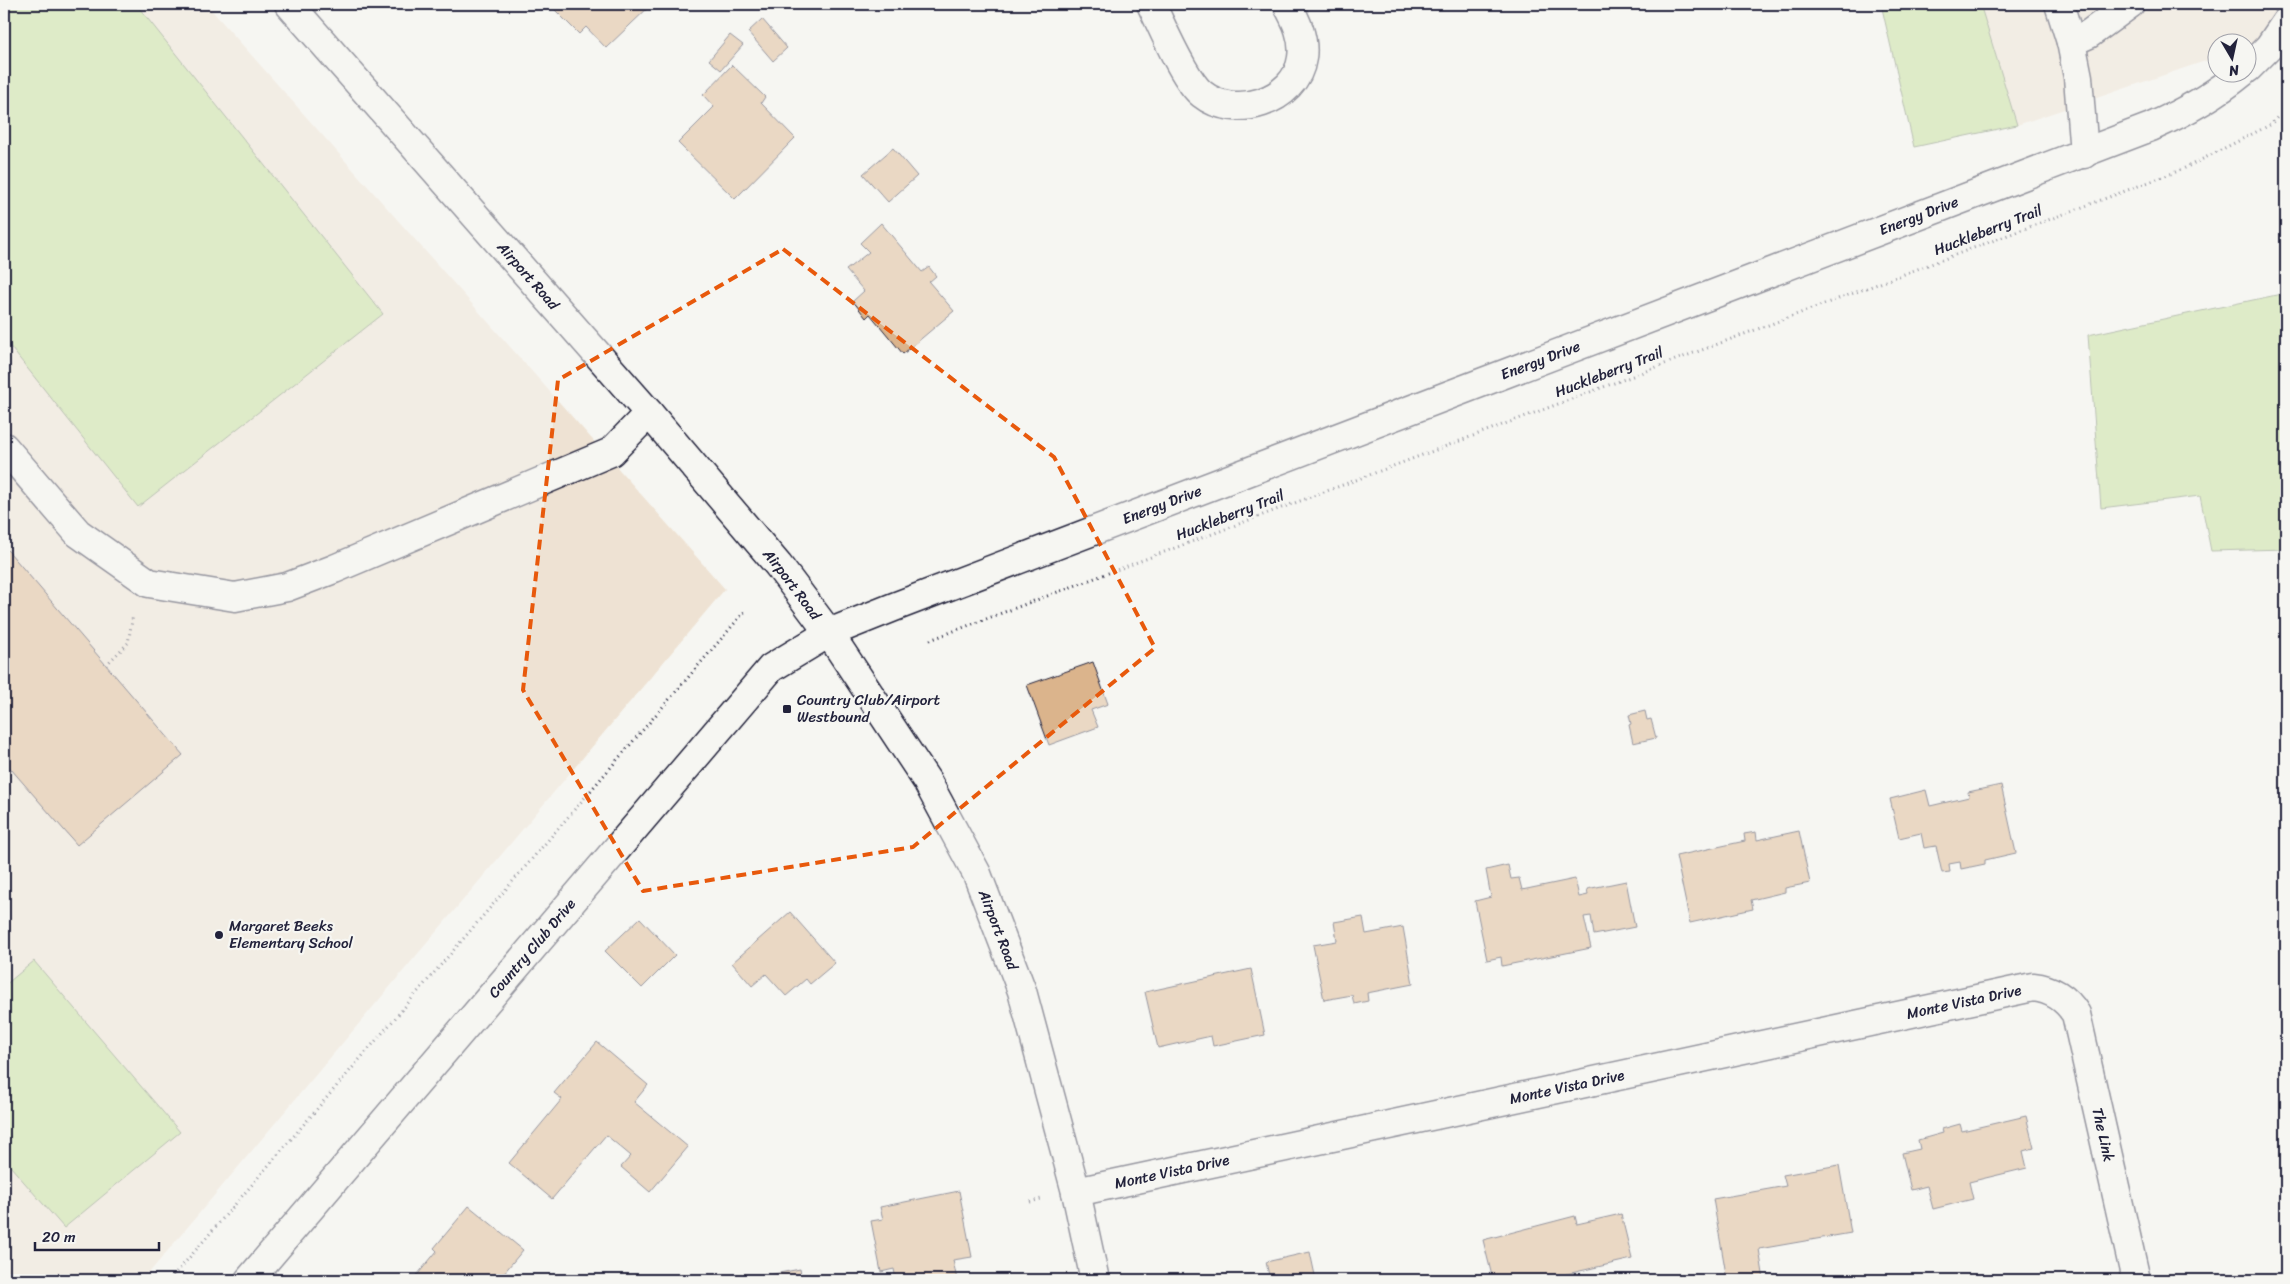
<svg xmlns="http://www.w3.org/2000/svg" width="2290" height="1284" font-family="Sriracha,sans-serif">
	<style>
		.built { fill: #eee2d3 }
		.green { fill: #c1de95; stroke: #728068 }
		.building { fill: #dbb48c; stroke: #22223b }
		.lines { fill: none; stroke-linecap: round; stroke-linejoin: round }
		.minor-casing { stroke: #22223b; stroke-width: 31 }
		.path { stroke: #22223b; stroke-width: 3; stroke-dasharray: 1 4; stroke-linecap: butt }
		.minor { stroke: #f6f6f2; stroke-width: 28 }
		.marked { fill: none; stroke: #e8590c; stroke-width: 4; stroke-dasharray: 10 6; stroke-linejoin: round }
		.poi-dot { fill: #22223b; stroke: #f6f6f2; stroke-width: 2 }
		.labels { text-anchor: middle; stroke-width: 4.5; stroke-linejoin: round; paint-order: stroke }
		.street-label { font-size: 15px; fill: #22223b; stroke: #f6f6f2 }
		.poi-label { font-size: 15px; fill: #22223b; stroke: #f6f6f2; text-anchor: start }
	</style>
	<rect width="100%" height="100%" fill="#f6f6f2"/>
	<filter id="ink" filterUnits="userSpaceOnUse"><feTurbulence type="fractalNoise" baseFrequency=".02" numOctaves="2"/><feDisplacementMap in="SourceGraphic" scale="10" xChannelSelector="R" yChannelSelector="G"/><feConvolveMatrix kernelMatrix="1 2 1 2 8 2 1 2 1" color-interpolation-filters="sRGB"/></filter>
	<g filter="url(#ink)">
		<g class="built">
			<path d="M4 4H206L725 589 143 1280H4Z"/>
			<path d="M1980 4H2286V32L2248 46V42H2218L2217 57 2017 125Z"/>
		</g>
		<g class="green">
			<path d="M14 4H136L383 314 138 507 4 339V12Z"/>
			<path d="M1881 4H1980L2017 125 1914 147Z"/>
			<path d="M2286 293V549L2211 551 2200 496 2101 508 2088 335Z"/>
			<path d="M34 961 180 1132 64 1228 4 1159V986Z"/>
		</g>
		<g class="building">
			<path d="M553 4H652L606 48 586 27 579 34 551 6Z"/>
			<path d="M762 19 787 48 773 61 748 32Z"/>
			<path d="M730 35 743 45 721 70 709 60Z"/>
			<path d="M732 65 765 97 761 103 795 138 735 199 678 143 714 107 703 95Z"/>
			<path d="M893 148 917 176 888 202 863 174Z"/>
			<path d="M881 223 922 272 929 267 936 276 929 282 954 311 903 354 870 314 866 318 853 301 864 291 846 270 869 252 860 243Z"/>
			<path d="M4 546 183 755 77 845 4 761Z"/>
			<path d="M1093 662 1108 704 1091 710 1098 727 1049 745 1027 685Z"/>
			<path d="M1645 711 1647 720 1651 719 1656 738 1633 743 1629 725 1631 724 1629 715Z"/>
			<path d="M2001 785 2016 853 1985 860V864L1961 869 1960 862 1949 864 1950 872 1942 873 1936 846 1924 848 1921 833 1899 838 1890 799 1926 790 1930 806 1969 797 1968 792Z"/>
			<path d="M1799 831 1810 883 1785 888V892L1751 900 1753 909 1690 923 1676 856 1745 841 1744 834 1756 832 1757 840Z"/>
			<path d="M1508 865 1511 879 1519 878 1522 890 1575 879 1579 897 1588 895 1587 889 1626 881 1635 927 1594 935 1591 916 1584 917 1591 948 1502 966 1501 957 1487 960 1475 901 1491 897 1486 870Z"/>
			<path d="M790 912 835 963 810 984 806 979 786 996 766 974 752 986 732 963Z"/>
			<path d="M1363 917 1366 934 1403 927 1413 984 1367 993 1368 1001 1354 1004 1352 995 1324 1000 1313 945 1337 941 1334 922Z"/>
			<path d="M640 918 675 955 642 988 605 951Z"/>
			<path d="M1251 969 1265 1035 1213 1046 1211 1036 1158 1048 1145 992Z"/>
			<path d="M597 1042 648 1085 634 1102 688 1147 650 1192 621 1167 631 1156 606 1135 552 1199 509 1163 562 1099 554 1093Z"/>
			<path d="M2026 1116 2034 1148 2023 1151 2027 1168 1969 1182 1973 1199 1933 1209 1927 1186 1911 1190 1902 1153 1920 1149 1918 1140 1943 1133 1942 1129 1960 1124 1962 1131Z"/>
			<path d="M1839 1165 1851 1233 1759 1249 1764 1280H1727L1713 1199 1786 1186 1783 1175Z"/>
			<path d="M959 1191 972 1257 953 1260 957 1280H896L894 1269 881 1272 871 1221 883 1219 880 1207Z"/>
			<path d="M469 1206 523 1250 498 1280H413L437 1251 434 1248Z"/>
			<path d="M1621 1214 1632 1259 1541 1280H1493L1483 1240 1575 1216 1577 1224Z"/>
			<path d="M1310 1252 1316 1280H1270L1266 1262Z"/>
			<path d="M800 1269 802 1280H743Z"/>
		</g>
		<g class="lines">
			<defs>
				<g id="minor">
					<path id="s1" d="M289 4 649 413 778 565 829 633 927 781 977 874 1022 991 1076 1192 1095 1280"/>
					<path d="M1151 4C1162 26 1184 80 1202 94 1234 120 1296 102 1302 58 1305 38 1296 20 1287 4"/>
					<path d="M2059 4 2071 42 2078 77 2084 154"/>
					<path d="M2071 42 2089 34 2130 4"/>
					<path d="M2248 68 2269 47 2286 22"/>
					<path d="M4 447 78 533 149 583 235 597 287 587 334 569 611 452 649 413"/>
					<path id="s2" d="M1076 1192 2033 987C2052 989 2066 998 2076 1014L2136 1280"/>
					<path id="s3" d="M249 1280 771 668 829 633 894 607 2151 127C2185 112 2214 96 2243 72"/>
				</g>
			</defs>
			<use href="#minor" class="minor-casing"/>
			<g class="path">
				<path d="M930 640 2181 170 2270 125 2286 108"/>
				<path d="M106 665 128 643 133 615"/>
				<path d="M1030 1202 1041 1199"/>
				<path d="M170 1280 746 610"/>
			</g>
			<use href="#minor" class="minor"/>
		</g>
	</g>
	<path d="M0 0H2290V1284H0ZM783 249 1054 457 1155 648 913 847 643 891 523 690 558 380Z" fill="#f6f6f2" fill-opacity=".55" fill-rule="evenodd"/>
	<path class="marked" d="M783 249 1054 457 1155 648 913 847 643 891 523 690 558 380Z"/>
	<g class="poi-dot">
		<rect x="782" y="704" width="10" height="10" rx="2.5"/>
		<circle cx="219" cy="935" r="5"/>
	</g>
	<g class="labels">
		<g class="street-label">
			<text dy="5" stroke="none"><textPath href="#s3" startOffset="2039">Energy Drive</textPath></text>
			<text transform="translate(1988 230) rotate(-21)" y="5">Huckleberry Trail</text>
			<text dy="5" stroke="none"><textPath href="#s1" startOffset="362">Airport Road</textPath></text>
			<text dy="5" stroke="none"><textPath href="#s3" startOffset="1634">Energy Drive</textPath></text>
			<text transform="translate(1609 372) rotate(-21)" y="5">Huckleberry Trail</text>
			<text dy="5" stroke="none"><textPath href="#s3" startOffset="1229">Energy Drive</textPath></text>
			<text transform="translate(1230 515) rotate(-21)" y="5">Huckleberry Trail</text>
			<text dy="5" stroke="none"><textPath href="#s1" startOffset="768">Airport Road</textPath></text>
			<text dy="5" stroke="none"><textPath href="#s1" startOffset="1172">Airport Road</textPath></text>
			<text dy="5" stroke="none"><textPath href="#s3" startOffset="436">Country Club Drive</textPath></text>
			<text dy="5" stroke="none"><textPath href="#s2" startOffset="908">Monte Vista Drive</textPath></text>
			<text dy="5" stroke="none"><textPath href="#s2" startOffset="502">Monte Vista Drive</textPath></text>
			<text dy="5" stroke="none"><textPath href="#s2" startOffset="1155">The Link</textPath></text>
			<text dy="5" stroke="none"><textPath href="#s2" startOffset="98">Monte Vista Drive</textPath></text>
		</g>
		<g class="poi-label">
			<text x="797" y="705">Country Club/Airport<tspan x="797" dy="17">Westbound</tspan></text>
			<text x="229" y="931">Margaret Beeks<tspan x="229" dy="17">Elementary School</tspan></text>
		</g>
	</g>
	<rect width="2290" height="1284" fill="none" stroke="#f6f6f2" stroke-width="20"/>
	<rect x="10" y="10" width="2270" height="1264" fill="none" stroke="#22223b" stroke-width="2" filter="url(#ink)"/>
	<g transform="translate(2232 58) rotate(171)"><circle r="24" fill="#f6f6f2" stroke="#a1a1a9"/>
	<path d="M0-4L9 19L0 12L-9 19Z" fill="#22223b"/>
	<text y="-8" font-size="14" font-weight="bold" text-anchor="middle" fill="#22223b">N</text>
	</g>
	<path d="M35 1242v8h124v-8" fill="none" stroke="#22223b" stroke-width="2.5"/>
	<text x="42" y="1242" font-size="15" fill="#22223b" stroke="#f6f6f2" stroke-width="4" paint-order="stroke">20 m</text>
</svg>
